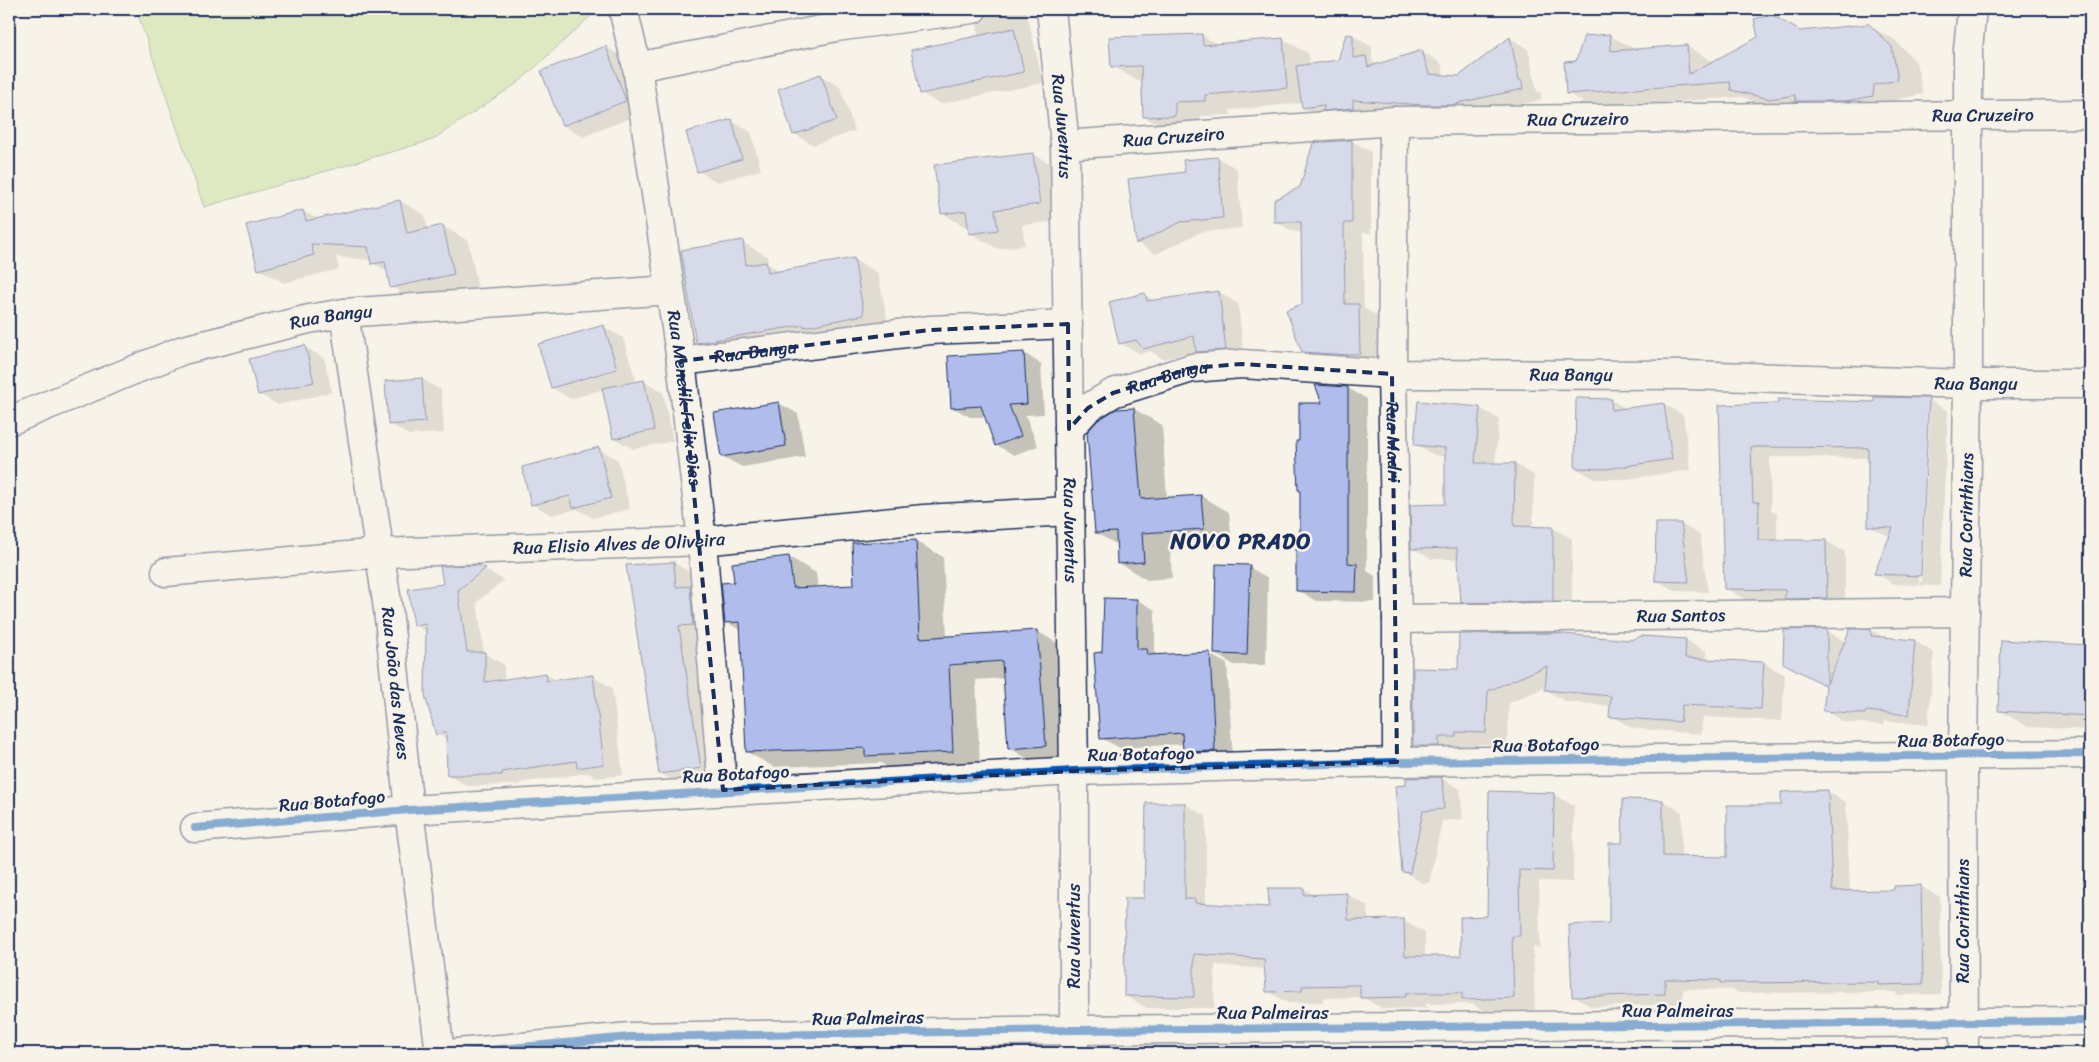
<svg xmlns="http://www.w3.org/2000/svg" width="2099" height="1062" font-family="Sriracha,sans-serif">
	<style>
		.green { fill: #bedd96; stroke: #6c867a }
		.shadow { fill: #0003; fill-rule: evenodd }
		.building { fill: #afbcec; stroke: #1b2f5e }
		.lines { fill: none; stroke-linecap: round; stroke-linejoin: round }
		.minor-casing { stroke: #1b2f5e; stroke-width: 31 }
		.minor { stroke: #f7f3e8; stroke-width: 28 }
		.cycleway-casing { stroke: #f7f3e8; stroke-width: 11 }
		.cycleway { stroke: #0057b8; stroke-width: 8 }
		.marked { fill: none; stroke: #1b2f5e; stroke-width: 4; stroke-dasharray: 10 6; stroke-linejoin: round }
		.labels { text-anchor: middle; stroke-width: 5; stroke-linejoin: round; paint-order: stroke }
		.street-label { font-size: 18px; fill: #1b2f5e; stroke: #f7f3e8 }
		.district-label { font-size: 22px; font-weight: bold; letter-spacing: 1px; fill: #1b2f5e; stroke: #f7f3e8 }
	</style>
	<rect width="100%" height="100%" fill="#f7f3e8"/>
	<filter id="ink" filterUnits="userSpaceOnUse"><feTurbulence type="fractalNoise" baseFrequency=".02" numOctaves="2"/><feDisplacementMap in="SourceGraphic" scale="10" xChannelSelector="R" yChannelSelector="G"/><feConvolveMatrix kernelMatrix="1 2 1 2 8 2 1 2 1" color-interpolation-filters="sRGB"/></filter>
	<g filter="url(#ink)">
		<path class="green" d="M136 9H593L594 13 519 82 432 140 204 207Z"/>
		<g class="shadow">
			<path d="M989 9H1026L1043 83 940 104 921 93 978 37 977 25 984 22 989 15Z"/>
			<path d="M1869 26 1895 40 1916 62 1923 94 1899 99 1898 110 1757 104 1744 97 1592 107 1567 93 1577 62 1609 35 1634 49 1687 46 1712 61V63L1800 33Z"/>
			<path d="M1202 35 1218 45 1283 39 1309 54 1310 66 1339 61 1353 36 1372 47V61L1379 65 1422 52 1441 63 1445 77 1460 78 1510 38 1528 49 1537 91 1541 93V100L1477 113 1323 119 1303 108V103L1230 110 1231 115 1200 116 1201 131 1170 132 1145 117 1143 81H1138L1112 66Z"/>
			<path d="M606 47 625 58 645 112 583 137 563 125 543 72Z"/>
			<path d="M821 76 840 87 855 131 813 145 794 134Z"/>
			<path d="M732 121 751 132 761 170 717 182 698 171Z"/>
			<path d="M1352 141 1371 152V233H1363L1364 308 1377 316 1378 364 1323 363 1303 351 1302 232H1294L1275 221 1301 188 1314 144Z"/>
			<path d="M1033 154 1061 170 1067 220 1022 225 1025 245 998 249 970 233 969 229 942 213Z"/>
			<path d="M1218 158 1237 169 1242 228 1201 232 1156 254 1137 243 1129 181 1186 174Z"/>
			<path d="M400 201 425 215 428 230 443 226 468 241 478 288 417 302 392 287 388 272 373 263 372 260 336 257 339 269 284 283 259 269 303 211 317 219Z"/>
			<path d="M742 242 767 256 768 264 781 272 853 259 878 273 889 329 722 356 697 342Z"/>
			<path d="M1219 292 1238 304 1244 360 1216 362 1196 351 1163 359 1150 351 1140 354 1120 343 1145 295 1155 301Z"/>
			<path d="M604 327 623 338 636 380 629 382 630 384 643 381 663 392 673 441 633 449 614 438 604 389 571 399 552 388Z"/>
			<path d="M305 347 324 358 332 392 278 405 259 394Z"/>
			<path d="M1024 353 1041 364 1044 414 1025 415 1038 446 1014 455 996 445 986 417H970L952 407Z"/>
			<path d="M422 379 441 390 444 433 409 435 390 424Z"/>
			<path d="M1348 388 1367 399V571L1375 576V602L1316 601 1297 590 1301 550 1300 442 1324 405Z"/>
			<path d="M1611 400 1627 409 1664 404 1683 415 1691 470 1626 479H1595L1576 468Z"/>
			<path d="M1928 400 1948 411 1940 586 1894 584 1875 573 1890 537 1869 526 1870 458 1770 457 1771 511 1777 514V541H1826L1845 552V608L1806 609 1790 600 1744 599 1725 588 1720 406 1875 404ZM1927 408H1930L1922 582H1919Z"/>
			<path d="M1419 402 1480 408 1499 419 1495 464H1515L1534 475 1533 528H1553L1572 539V612L1481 613 1462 602 1459 559H1432L1412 548 1446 505V457L1434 455 1415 444Z"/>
			<path d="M779 403 798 414 805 457 742 467 722 456Z"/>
			<path d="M1134 409 1162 425 1167 498 1201 496 1229 512 1232 545 1170 549 1172 578 1147 580 1119 563 1118 545 1096 533Z"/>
			<path d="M599 449 618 460 630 509 593 518 577 509 552 515 532 504Z"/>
			<path d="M1681 524 1700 535 1708 592 1675 591 1656 580Z"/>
			<path d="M916 541 943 557 947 637 1037 631 1064 647 1072 761 1037 764 1009 748 1004 678 976 680 980 767 894 771 881 763 774 767 747 752 742 631 726 622 736 583 789 557 816 573 818 588 855 586Z"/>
			<path d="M674 563 693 574 720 779 679 784 660 773Z"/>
			<path d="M477 566 504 580 477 602 484 653 504 665V680L546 674 558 681 593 677 612 688 623 775 597 778 588 773 520 783V785L467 786 448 774V740L437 734 427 632 415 625 444 585Z"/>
			<path d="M1249 567 1268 578 1266 665H1234L1215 654Z"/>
			<path d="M1105 599 1137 600 1155 610V654L1158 656 1209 654 1227 664 1233 761 1203 762 1185 752 1184 744 1120 748 1101 738Z"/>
			<path d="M1851 630H1871L1887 639 1915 641 1934 653 1928 725 1885 721 1884 725 1843 722 1824 710 1827 686 1804 673 1826 631 1846 642Z"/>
			<path d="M1686 640 1707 652 1706 660 1764 663 1785 675 1782 721 1703 717 1701 734 1632 728 1611 716V706L1567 702 1546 690V687L1509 703 1507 744H1477V749L1435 758 1414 745 1459 670 1630 641Z"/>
			<path d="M2002 642 2090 646V730L2028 727 2000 711Z"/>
			<path d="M1441 778 1460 789 1463 819 1442 821 1429 883H1423L1404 872 1407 786Z"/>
			<path d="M1828 792 1846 802 1850 892H1895V887H1921L1940 897 1941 994 1898 995 1894 992 1740 993 1733 990 1683 989V1004L1592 1007 1573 996 1610 924 1624 845 1663 801 1682 812 1681 858H1729L1783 806Z"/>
			<path d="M1553 794 1574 806 1573 882 1539 881 1540 948 1533 947 1535 1010 1484 1011 1473 1004H1426L1427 1008 1383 1009 1362 997 1323 998V1002L1288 1003 1267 991 1266 969 1215 965 1214 1008H1147L1126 996 1146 899 1147 804H1185L1206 816V905L1270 909 1303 889 1315 895 1347 894 1368 906V921H1404L1425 933V958H1462L1488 917Z"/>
		</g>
		<g class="building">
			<path d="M1772 15 1800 31 1869 24 1892 47 1898 80 1874 85 1873 96 1846 101H1796L1795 95 1770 99 1731 90 1730 82 1566 94 1564 62 1576 61 1584 36 1610 34 1611 51 1687 45 1689 74 1758 37 1754 19Z"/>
			<path d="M1014 28 1024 72 920 94 911 50Z"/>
			<path d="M1202 34 1203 45 1283 38 1287 88 1205 95V101L1175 102V116L1143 117 1141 66 1111 67 1109 37Z"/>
			<path d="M1346 34 1353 35V58L1366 56 1368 67 1422 50 1429 74 1459 76 1510 37 1519 80 1522 81 1523 89 1458 103V105H1423L1353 100V108L1323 111 1324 105 1302 108 1296 66 1338 60Z"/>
			<path d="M606 46 626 101 562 126 541 71Z"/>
			<path d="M821 74 837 120 793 135 778 89Z"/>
			<path d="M732 119 742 159 697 172 686 132Z"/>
			<path d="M1352 140V223H1344L1345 304H1359L1360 354H1349V355L1302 352 1286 310 1302 304 1301 222H1274V200L1300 187 1313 143Z"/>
			<path d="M1033 153 1040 204 995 210 998 230 969 234 966 211 941 214 934 165Z"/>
			<path d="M1218 157 1223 218 1181 222 1136 244 1128 179 1185 172 1183 160Z"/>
			<path d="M400 200 407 233 443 225 454 274 390 288 385 262 371 264 368 247 311 244 314 255 258 270 246 225 303 210 306 221Z"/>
			<path d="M743 240 746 265 766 262 768 273 854 258 864 315 804 327V325L696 343 681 250Z"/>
			<path d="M1219 291 1226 350 1196 352 1194 336 1143 349 1136 340 1119 344 1109 302 1145 293 1147 301Z"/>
			<path d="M604 325 617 369 551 388 538 344Z"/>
			<path d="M305 345 314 382 258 395 249 359Z"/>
			<path d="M1024 352 1027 404 1009 405 1021 436 995 446 981 406 951 408 948 356Z"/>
			<path d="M422 378 425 422 388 425 385 381Z"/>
			<path d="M644 380 654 430 613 439 602 388Z"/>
			<path d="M1315 385 1348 387V563L1357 564 1356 592 1296 591V549H1300V490H1298L1296 441H1299V403H1322Z"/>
			<path d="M1874 397 1929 398 1921 576 1874 574 1893 528 1868 527V448L1751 447 1753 502H1759L1758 540H1826L1827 598 1785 599V590L1724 589 1719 405 1778 403V399L1874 402Z"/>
			<path d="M1576 398 1612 399 1611 410 1664 403 1672 459 1606 469 1575 468Z"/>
			<path d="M1418 401 1480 407 1475 463H1515L1514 526 1553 527V601L1461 603 1457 548 1411 549 1410 505 1445 504V448L1414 445Z"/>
			<path d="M779 402 786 446 721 457 714 413Z"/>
			<path d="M1134 408 1141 499 1201 495 1204 529 1142 533 1144 562 1117 564 1116 532 1095 533 1087 432 1098 420 1116 409Z"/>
			<path d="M599 447 611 498 573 508 570 496 531 505 522 467Z"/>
			<path d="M1656 523H1681L1689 582 1655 581Z"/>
			<path d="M916 540 920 638 1037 630 1046 746 1008 749 1002 661 949 665 953 752 865 756V748L746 752 740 622 725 623 721 583 734 582 732 563 789 556 793 588 854 585 852 543Z"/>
			<path d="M674 562 676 587 690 586 693 625 679 626 701 768 659 774 626 565Z"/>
			<path d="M1216 564 1250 565 1247 655 1214 654Z"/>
			<path d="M477 565 486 568 458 590 467 652H485V682L546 673 547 681 593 675 604 764 577 768 576 761 502 772V775H447L446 732 436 735 425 695 426 624 414 626 408 589 443 584 440 566Z"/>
			<path d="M1104 598 1137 599V649H1147L1148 655 1210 652 1215 751 1183 752 1182 733 1100 739 1094 653 1102 652Z"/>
			<path d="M1827 629V684L1850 629H1871V636L1915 640 1909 715 1866 711 1865 714 1823 711 1826 686 1783 663 1784 630Z"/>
			<path d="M1553 633 1630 640 1642 636 1686 639 1685 658 1764 662 1761 709 1682 705 1680 722 1609 717 1611 696 1545 690 1547 666 1488 691 1486 733 1456 732V737H1439V746H1413V668L1458 669 1459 634Z"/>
			<path d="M2001 640 2090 645V716L1998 711Z"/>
			<path d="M1442 777 1444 809 1423 811 1410 873 1402 872 1395 786 1406 785V778Z"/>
			<path d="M1828 790 1832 891 1894 890V886L1921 885 1923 984 1878 985V982L1720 983V980L1665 979V994L1572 997 1569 925 1609 923V843H1622L1623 799 1663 800V856L1727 857V805H1781V792Z"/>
			<path d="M1489 791 1554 793 1553 871 1519 870 1520 936H1512L1514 998 1462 1000V993H1406V997L1360 998V985L1302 986V991L1266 992 1264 959 1194 954V997L1124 996 1125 898H1144L1146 803H1185V899H1195V903L1269 907 1268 888H1304V895L1347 893 1348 920 1404 919 1405 956H1461L1460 917 1487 916Z"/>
		</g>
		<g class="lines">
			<defs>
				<g id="minor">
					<path id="s1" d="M623 9 637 67 681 361 702 541 723 790"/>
					<path id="s2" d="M1051 9 1065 145 1074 771V1053"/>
					<path d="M637 67 836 27 973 9"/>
					<path id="s3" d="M1394 121 1392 374 1397 619V762"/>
					<path id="s4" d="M1065 145 1394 121 2090 114"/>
					<path id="s5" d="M344 313 388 609 409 810 440 1053"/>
					<path id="s6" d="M681 361 930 330 1068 324"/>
					<path id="s7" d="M9 421 183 350 309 319 344 313 670 290"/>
					<path id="s8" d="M1069 429 1088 408 1113 393 1192 368 1242 364 1392 374 1688 375 1968 384H2090"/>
					<path id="s9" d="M166 572 381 553 702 541 924 519 1070 511"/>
					<path id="s10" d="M1397 619 1965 612"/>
					<path d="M195 828 409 810 1074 771 1397 762 2090 754"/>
					<path d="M457 1053 630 1037 1074 1030 2090 1021"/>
					<path id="s11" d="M1964 1053 1963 755 1968 384V49L1972 9"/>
				</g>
			</defs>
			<use href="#minor" class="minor-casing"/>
			<use href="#minor" class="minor"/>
			<defs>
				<g id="cycleway">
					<path d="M195 828 409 810 1074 771 1397 762 2090 754"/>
					<path d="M457 1053 630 1037 1074 1030 2090 1021"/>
				</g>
			</defs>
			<use href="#cycleway" class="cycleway-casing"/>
			<use href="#cycleway" class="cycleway"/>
		</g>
	</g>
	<path d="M0 0H2099V1062H0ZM1068 324 1069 429 1088 408 1113 393 1192 368 1242 364 1392 374 1397 762 1074 771 723 790 681 361 930 330Z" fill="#f7f3e8" fill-opacity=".55" fill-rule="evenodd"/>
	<path class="marked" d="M1068 324 1069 429 1088 408 1113 393 1192 368 1242 364 1392 374 1397 762 1074 771 723 790 681 361 930 330Z"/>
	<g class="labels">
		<g class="street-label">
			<text dy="6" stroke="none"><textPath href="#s4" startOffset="919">Rua Cruzeiro</textPath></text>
			<text dy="6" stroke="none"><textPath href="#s4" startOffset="514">Rua Cruzeiro</textPath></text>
			<text dy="6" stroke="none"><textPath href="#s2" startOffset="118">Rua Juventus</textPath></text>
			<text dy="6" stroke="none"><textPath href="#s4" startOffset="109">Rua Cruzeiro</textPath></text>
			<text dy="6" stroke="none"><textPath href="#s7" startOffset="340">Rua Bangu</textPath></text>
			<text dy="6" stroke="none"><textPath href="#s6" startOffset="75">Rua Bangu</textPath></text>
			<text dy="6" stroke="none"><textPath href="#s8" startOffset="520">Rua Bangu</textPath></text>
			<text dy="6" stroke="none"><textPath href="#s8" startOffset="115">Rua Bangu</textPath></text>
			<text dy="6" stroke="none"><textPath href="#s8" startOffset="925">Rua Bangu</textPath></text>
			<text dy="6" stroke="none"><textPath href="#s1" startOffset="394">Rua Menelik Felix Dias</textPath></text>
			<text dy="6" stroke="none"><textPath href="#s3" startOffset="321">Rua Madri</textPath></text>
			<text dy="6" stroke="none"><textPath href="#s11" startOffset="538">Rua Corinthians</textPath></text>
			<text dy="6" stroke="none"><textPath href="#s2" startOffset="522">Rua Juventus</textPath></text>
			<text dy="6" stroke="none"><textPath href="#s9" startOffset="454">Rua Elisio Alves de Oliveira</textPath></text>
			<text dy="6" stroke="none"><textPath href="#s10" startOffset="284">Rua Santos</textPath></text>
			<text dy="6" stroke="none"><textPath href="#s5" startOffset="374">Rua João das Neves</textPath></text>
			<text transform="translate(1951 740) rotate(-1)" y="6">Rua Botafogo</text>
			<text transform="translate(1546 745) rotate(-1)" y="6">Rua Botafogo</text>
			<text transform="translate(1141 754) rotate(-1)" y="6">Rua Botafogo</text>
			<text transform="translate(736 774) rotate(-3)" y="6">Rua Botafogo</text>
			<text transform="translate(332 801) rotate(-5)" y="6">Rua Botafogo</text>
			<text transform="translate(1963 921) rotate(-90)" y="6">Rua Corinthians</text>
			<text transform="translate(1074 936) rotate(-90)" y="6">Rua Juventus</text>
			<text x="1678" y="1017">Rua Palmeiras</text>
			<text x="1273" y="1019">Rua Palmeiras</text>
			<text transform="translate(868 1018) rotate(-1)" y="6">Rua Palmeiras</text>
		</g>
		<g class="district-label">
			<text x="1241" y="549">NOVO PRADO</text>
		</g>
	</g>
	<rect width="2099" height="1062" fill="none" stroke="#f7f3e8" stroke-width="30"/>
	<rect x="15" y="15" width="2069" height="1032" fill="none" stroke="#1b2f5e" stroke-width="2" filter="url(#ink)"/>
</svg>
